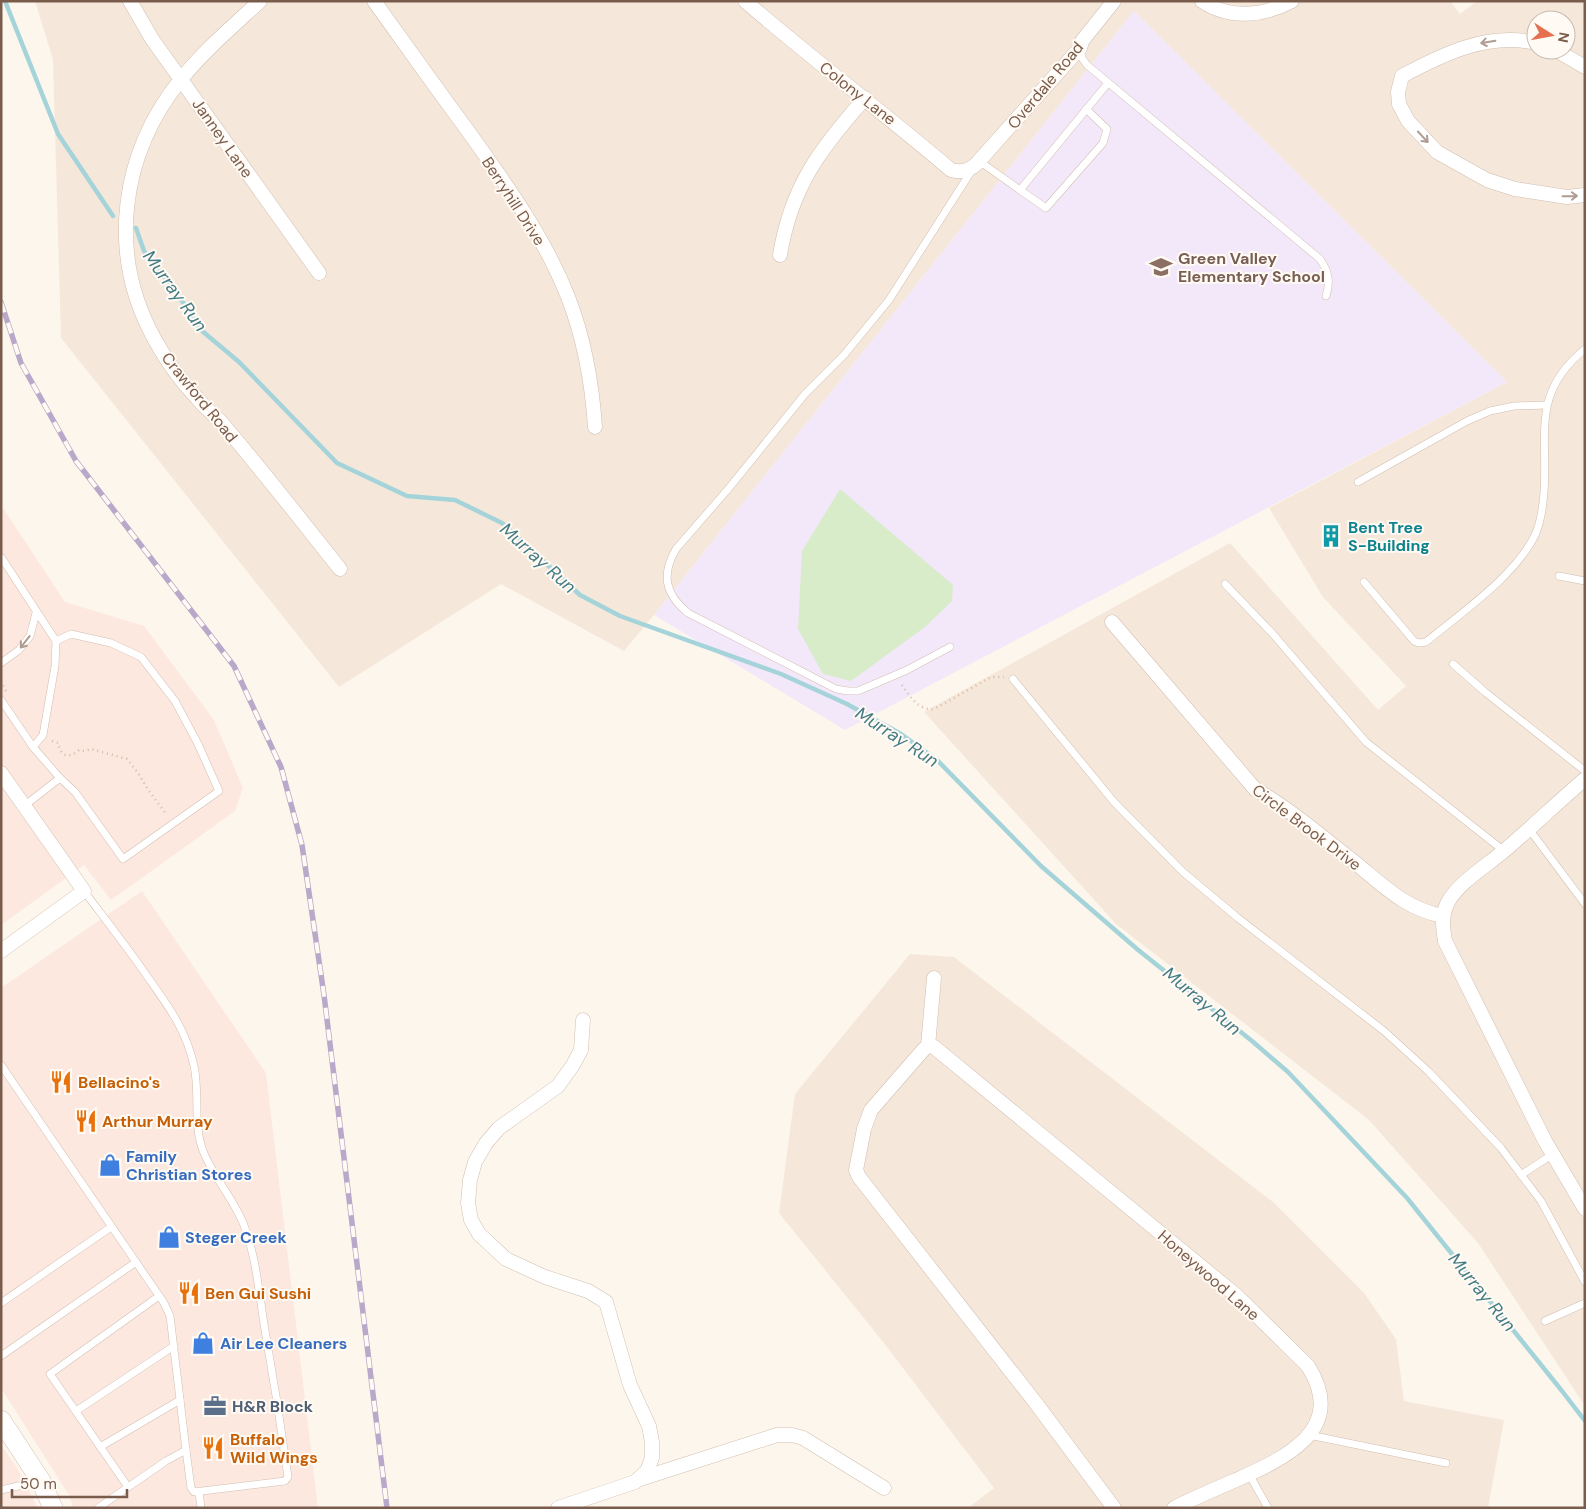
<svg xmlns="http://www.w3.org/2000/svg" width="1586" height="1509" font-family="'DM Sans',sans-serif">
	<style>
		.residential { fill: #f5e8da; fill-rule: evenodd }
		.commercial { fill: #fde8e0 }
		.education { fill: #f3e8fa }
		.green { fill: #d8ecc9 }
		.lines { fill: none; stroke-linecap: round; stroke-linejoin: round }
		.stream { stroke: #a5d3da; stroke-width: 4.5 }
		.lane-casing { stroke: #d1beb0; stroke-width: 8 }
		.street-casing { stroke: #d1beb0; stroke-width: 15 }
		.secondary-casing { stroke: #d6c0b0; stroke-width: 20 }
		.path { stroke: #d9b8a5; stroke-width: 2.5; stroke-dasharray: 1 4; stroke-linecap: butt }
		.lane { stroke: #fff; stroke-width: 7 }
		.street { stroke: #fff; stroke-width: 14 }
		.secondary { stroke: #fff; stroke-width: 19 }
		.rail-casing { stroke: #b9a8c9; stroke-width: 5.5 }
		.rail { stroke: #fffaf3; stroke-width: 4; stroke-dasharray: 11; stroke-linecap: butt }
		.oneway { stroke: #af9d94 }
		.labels { text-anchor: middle; stroke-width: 4; stroke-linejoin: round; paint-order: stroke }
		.street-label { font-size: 16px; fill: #7a5c4d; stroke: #fffaf3 }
		.education-label { font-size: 16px; font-weight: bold; fill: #785e54; stroke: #fffaf3; text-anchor: start }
		.culture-label { font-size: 16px; font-weight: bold; fill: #0d838f; stroke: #fffaf3; text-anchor: start }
		.food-label { font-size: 16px; font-weight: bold; fill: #c56008; stroke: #fffaf3; text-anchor: start }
		.shop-label { font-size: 16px; font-weight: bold; fill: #366cbe; stroke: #fffaf3; text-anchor: start }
		.service-label { font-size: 16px; font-weight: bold; fill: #4e5e75; stroke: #fffaf3; text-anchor: start }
		.water-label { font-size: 18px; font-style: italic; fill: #437c86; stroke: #fffaf3 }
	</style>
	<rect width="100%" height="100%" fill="#fdf6ec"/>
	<g class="residential">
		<path d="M35 1H1450L1460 14 1477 1H1585V1406L1478 1243 1369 1120 1116 924 924 712 1230 543 1378 710 1406 686 1323 597 1269 508 1507 382 1134 11 654 615 624 651 501 584 339 687 61 338 53 60ZM1536 20H1566V50H1536Z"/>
		<path d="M910 954 954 957 1273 1202 1364 1293 1396 1339 1404 1401 1504 1420 1488 1508H968L994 1488 884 1343 779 1213 795 1094Z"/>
	</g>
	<g class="commercial">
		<path d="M1 505 65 602 144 626 214 720 243 788 235 811 111 900 84 865 1 925Z"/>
		<path d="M142 891 266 1073 318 1508H73L69 1495 1 1388V988Z"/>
		<path d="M4 1449 17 1468 38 1508H1V1450Z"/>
	</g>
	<path class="education" d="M1134 11 1507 382 845 730 654 615Z"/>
	<path class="green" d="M840 489 953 585 952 601 925 627 851 681 823 674 798 629 802 551Z"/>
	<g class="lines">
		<g class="stream">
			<path d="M5 1 58 134 113 216"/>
			<path d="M136 228 144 251 180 298 201 330 239 362 337 463 407 496 455 500 502 523 580 595 620 616 781 674 847 704 901 734 937 760 1041 866 1137 949 1252 1041 1288 1072 1407 1198 1562 1391 1585 1421"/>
		</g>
		<defs>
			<g id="lane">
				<path d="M1080 49 1082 58 1087 65 1320 259C1328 271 1331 281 1326 296"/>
				<path d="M979 161 1020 190 1108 83"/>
				<path d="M1020 190 1046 208 1103 143 1107 129 1086 109"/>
				<path d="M1358 482 1467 421 1490 411 1514 406 1546 405"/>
				<path d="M1 557 56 641"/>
				<path d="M1559 576 1585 581"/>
				<path d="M1364 582 1414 641 1419 643 1426 642C1461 613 1517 575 1536 533 1541 520 1543 506 1544 492 1548 433 1531 393 1585 349"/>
				<path d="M1225 584 1272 633 1366 742 1504 851"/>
				<path d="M950 647 907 670 858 691H848L836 689 688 613C665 594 661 575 676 549L729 488 805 394 844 355 889 300 972 170"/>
				<path d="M1 663 19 650 30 636 36 613"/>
				<path d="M1453 664 1485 692 1585 771"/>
				<path d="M1013 679 1114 802 1183 872 1238 918 1384 1031 1429 1072 1501 1148 1541 1201 1585 1282"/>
				<path d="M1 700 33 747 60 778 24 806"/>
				<path d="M33 747 43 735 55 666 56 641 71 634 111 643 141 657 175 701 198 744 219 791 123 859 75 792 60 778"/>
				<path d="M1529 829 1585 904"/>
				<path d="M84 891C105 919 127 947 147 976 168 1006 186 1029 194 1066 200 1093 193 1121 202 1148 212 1177 235 1199 245 1228 256 1258 259 1292 264 1324 273 1375 281 1426 288 1477L285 1481 194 1492 191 1488 186 1450"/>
				<path d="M1 1065 164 1303 170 1316 186 1450 166 1461 98 1508"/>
				<path d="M1521 1175 1553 1154"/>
				<path d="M1 1303 111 1227"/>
				<path d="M1545 1321 1585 1303"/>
				<path d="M1 1356 136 1262"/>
				<path d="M76 1411 174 1346"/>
				<path d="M1309 1435 1446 1463"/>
				<path d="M100 1447 180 1400"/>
				<path d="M1249 1474 1268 1508"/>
				<path d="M128 1487 50 1374 159 1296"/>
				<path d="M1 1490 40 1481"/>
				<path d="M199 1492 201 1508"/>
			</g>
			<g id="street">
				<path d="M130 1 152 39 319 273"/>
				<path d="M260 1C233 26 205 50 182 78 120 154 107 254 155 340 166 360 181 381 197 398 204 407 213 414 221 422 262 470 301 520 340 569"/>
				<path d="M374 1C405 44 436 88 468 131 505 183 544 236 568 297 584 338 592 382 595 427"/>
				<path d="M745 1C812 59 883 112 951 170 962 173 972 170 979 161L1080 48 1082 41 1114 1"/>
				<path d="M1202 1C1230 20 1263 16 1292 1"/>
				<path d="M1536 43C1488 32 1443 54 1402 76L1398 92 1399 104 1408 121 1437 152 1487 180 1515 189 1567 197 1585 195"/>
				<path d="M1556 50 1585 67"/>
				<path d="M780 255C791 187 820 149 865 98"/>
				<path d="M1112 622 1255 789C1291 810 1321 836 1353 861 1383 885 1405 909 1443 916"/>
				<path d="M1 773 84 891 1 951"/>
				<path d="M1585 779C1558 802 1532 827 1505 850 1488 865 1457 883 1447 904 1441 917 1443 928 1445 941L1545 1141 1585 1209"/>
				<path d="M928 1046 934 978"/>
				<path d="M640 1479 777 1435H792L803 1438 884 1488"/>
				<path d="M558 1508 635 1482 647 1471 652 1458V1442L649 1426 630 1385 606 1302 588 1291 545 1277 506 1259 479 1234 471 1220 468 1203 470 1180 475 1162 486 1143 499 1128 558 1086 573 1065 581 1050 583 1020"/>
				<path d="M1114 1508 1035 1402 859 1177 856 1170 864 1129 871 1110 924 1049 928 1046 934 1047 1237 1296 1308 1366C1348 1430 1285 1458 1236 1480 1215 1489 1194 1498 1174 1508"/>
			</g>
			<path id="secondary" d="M1 1420 41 1481 53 1508"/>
		</defs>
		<use href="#lane" class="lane-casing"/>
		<use href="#street" class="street-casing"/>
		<use href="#secondary" class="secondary-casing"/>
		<g class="path">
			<path d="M1 681 6 691"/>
			<path d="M902 685C909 696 919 711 934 709L991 677H1004"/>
			<path d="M52 741 58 743C61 757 69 759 79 750L84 751 91 749 127 759 138 773 149 791 167 815"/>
		</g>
		<use href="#lane" class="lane"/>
		<use href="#street" class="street"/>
		<use href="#secondary" class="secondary"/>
		<defs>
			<path id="rail" d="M1 302 21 363 76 461 234 666 281 767 302 845 324 995 387 1508"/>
		</defs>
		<use href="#rail" class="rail-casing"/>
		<use href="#rail" class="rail"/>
	</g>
	<defs><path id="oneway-shaft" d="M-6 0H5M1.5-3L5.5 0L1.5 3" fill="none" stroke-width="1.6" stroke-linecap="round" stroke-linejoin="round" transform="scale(1.25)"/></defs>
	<g class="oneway">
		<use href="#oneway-shaft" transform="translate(1488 42) rotate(171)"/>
		<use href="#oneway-shaft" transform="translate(1423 137) rotate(47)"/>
		<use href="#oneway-shaft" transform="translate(1570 196) rotate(-1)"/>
		<use href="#oneway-shaft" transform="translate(25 642) rotate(128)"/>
	</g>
	<defs>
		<symbol id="school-bare" viewBox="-9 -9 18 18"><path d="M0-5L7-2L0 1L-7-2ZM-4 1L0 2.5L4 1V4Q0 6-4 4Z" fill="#8d6e63" stroke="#fffaf3" stroke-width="2.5" paint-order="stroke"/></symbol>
		<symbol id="building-bare" viewBox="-9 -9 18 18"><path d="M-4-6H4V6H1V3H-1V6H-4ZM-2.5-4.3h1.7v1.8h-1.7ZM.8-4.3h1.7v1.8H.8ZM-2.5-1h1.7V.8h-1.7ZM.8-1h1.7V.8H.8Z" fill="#0f9aa8" stroke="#fffaf3" stroke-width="2.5" paint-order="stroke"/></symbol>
		<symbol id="restaurant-bare" viewBox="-9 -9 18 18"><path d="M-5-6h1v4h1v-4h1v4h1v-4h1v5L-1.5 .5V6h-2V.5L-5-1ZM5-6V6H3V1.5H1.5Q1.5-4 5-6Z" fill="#e8710a" stroke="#fffaf3" stroke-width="2.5" paint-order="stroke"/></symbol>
		<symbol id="shop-bare" viewBox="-9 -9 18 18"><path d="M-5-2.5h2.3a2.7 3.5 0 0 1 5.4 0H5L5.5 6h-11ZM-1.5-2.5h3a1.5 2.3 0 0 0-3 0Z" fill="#3f7fe0" stroke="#fffaf3" stroke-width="2.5" paint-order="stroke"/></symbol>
		<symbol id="office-bare" viewBox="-9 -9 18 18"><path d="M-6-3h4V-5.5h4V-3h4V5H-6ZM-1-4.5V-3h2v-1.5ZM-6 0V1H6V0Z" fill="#5c6f8a" stroke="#fffaf3" stroke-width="2.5" paint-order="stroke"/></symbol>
	</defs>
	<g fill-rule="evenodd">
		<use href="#school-bare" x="1145" y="251" width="32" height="32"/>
		<use href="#building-bare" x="1315" y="520" width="32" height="32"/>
		<use href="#restaurant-bare" x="45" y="1066" width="32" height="32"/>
		<use href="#restaurant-bare" x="70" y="1105" width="32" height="32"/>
		<use href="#shop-bare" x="94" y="1149" width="32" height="32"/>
		<use href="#shop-bare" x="153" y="1221" width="32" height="32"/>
		<use href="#restaurant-bare" x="173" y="1277" width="32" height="32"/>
		<use href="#shop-bare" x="187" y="1327" width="32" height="32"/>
		<use href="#office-bare" x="199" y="1390" width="32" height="32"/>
		<use href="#restaurant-bare" x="197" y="1432" width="32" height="32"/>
	</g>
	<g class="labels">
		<g class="street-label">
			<text transform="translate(1045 85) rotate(-50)" y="6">Overdale Road</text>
			<text transform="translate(858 93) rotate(38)" y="6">Colony Lane</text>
			<text transform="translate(223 138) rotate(55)" y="6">Janney Lane</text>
			<text transform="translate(514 201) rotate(57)" y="6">Berryhill Drive</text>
			<text transform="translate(200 397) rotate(51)" y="6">Crawford Road</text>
			<text transform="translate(1307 827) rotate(37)" y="6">Circle Brook Drive</text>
			<text transform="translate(1209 1275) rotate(41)" y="6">Honeywood Lane</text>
		</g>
		<g class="education-label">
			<text x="1178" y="264">Green Valley<tspan x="1178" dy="18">Elementary School</tspan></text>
		</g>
		<g class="culture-label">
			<text x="1348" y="533">Bent Tree<tspan x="1348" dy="18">S-Building</tspan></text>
		</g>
		<g class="food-label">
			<text x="78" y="1088">Bellacino's</text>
			<text x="102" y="1127">Arthur Murray</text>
			<text x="205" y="1299">Ben Gui Sushi</text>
			<text x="230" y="1445">Buffalo<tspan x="230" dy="18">Wild Wings</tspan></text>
		</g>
		<g class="shop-label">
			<text x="126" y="1162">Family<tspan x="126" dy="18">Christian Stores</tspan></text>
			<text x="185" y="1243">Steger Creek</text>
			<text x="220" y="1349">Air Lee Cleaners</text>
		</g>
		<g class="service-label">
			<text x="232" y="1412">H&amp;R Block</text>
		</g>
		<g class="water-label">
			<text transform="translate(175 291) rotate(54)" y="6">Murray Run</text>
			<text transform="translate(538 558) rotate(42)" y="6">Murray Run</text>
			<text transform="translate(897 737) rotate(33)" y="6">Murray Run</text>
			<text transform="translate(1202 1001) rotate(40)" y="6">Murray Run</text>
			<text transform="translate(1482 1292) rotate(51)" y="6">Murray Run</text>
		</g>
	</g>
	<rect width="1586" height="1509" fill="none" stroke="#7a5c4d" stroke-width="5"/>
	<g transform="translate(1551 35) rotate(101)"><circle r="24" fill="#fffaf3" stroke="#cabbb1"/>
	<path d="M0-4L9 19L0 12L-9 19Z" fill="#e76f51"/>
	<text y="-8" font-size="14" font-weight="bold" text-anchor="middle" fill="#7a5c4d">N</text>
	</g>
	<path d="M12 1489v8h115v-8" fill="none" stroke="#7a5c4d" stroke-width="2.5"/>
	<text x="20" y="1489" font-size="15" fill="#7a5c4d" stroke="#fffaf3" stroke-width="4" paint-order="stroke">50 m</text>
</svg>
